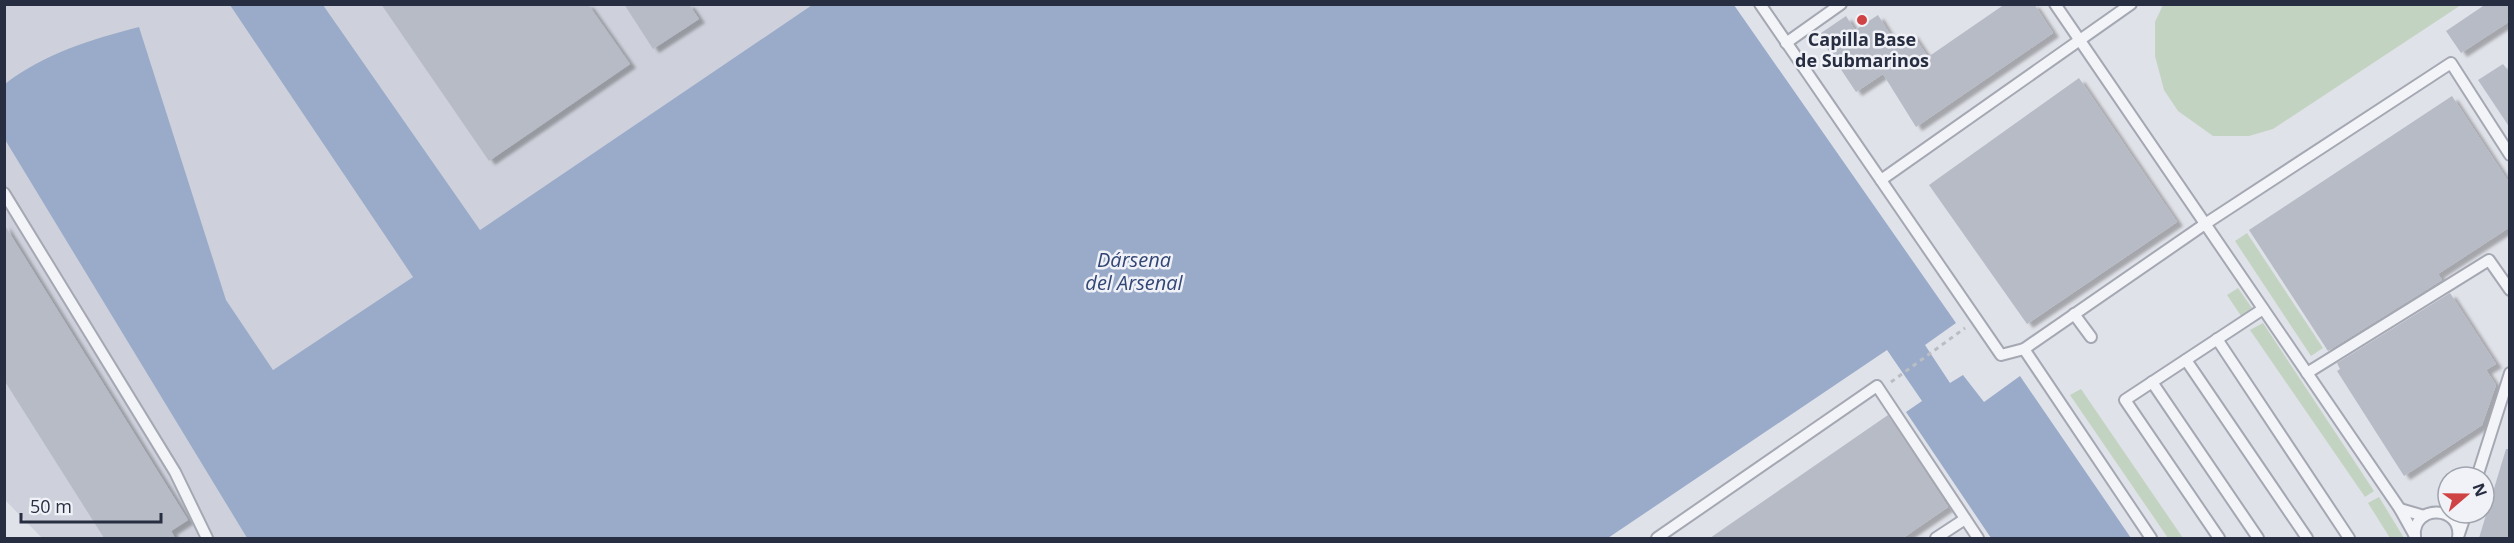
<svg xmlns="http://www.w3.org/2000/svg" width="2514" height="543" font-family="'Open Sans',sans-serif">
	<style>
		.built { fill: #ced1db }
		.green { fill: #c3d3c1 }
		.water { fill: #9aabca }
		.building { fill: #b7bbc6; filter: url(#shadow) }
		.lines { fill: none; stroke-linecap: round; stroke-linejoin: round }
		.lane-casing { stroke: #a5a8b3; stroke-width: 14 }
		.path { stroke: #babdc4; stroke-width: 3; stroke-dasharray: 4.5 4.5; stroke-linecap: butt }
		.lane { stroke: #f3f4f7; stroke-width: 10 }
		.poi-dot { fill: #d04344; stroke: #f0f2f7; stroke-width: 2 }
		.labels { text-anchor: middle; stroke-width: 5; stroke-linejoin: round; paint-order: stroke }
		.poi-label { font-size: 18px; font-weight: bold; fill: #282e41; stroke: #f0f2f7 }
		.water-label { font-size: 20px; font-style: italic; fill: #324676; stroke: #f0f2f7 }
	</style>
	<defs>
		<filter id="shadow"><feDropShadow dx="6" dy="4" stdDeviation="1.5" flood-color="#0004"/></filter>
	</defs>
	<rect width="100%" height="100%" fill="#e0e2e9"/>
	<path class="built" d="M4 5H812L480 230 457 198 413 277 273 370 138 357 247 538H42L5 500Z"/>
	<g class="green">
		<path d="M2163 5V4L2461 5 2273 129 2249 136H2213L2178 111 2164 90 2155 56V22Z"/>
		<path d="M2247 233 2323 348 2311 356 2235 241Z"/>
		<path d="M2238 288 2252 308 2241 316 2227 295Z"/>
		<path d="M2263 323 2374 491 2365 497 2250 330Z"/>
		<path d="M2081 389 2183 538H2168L2070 395Z"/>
		<path d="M2379 497 2404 538H2390L2368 503Z"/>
	</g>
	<path class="water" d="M230 5H323L480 230 812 5H1734L1956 323 1925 345 1950 383 1963 375 1984 402 2020 376 2131 538H1991L1906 412 1922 401 1887 350 1608 538H247L4 138 5 84C43 54 92 39 139 27L226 300 273 370 413 277Z"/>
	<g class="building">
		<path d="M381 4H588L630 64 489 161Z"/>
		<path d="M624 4H689L699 19 653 49Z"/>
		<path d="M2005 4H2034L2053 33 1916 127 1883 74 1856 92 1818 35 1846 16 1855 30 1878 15 1896 44 1912 33 1928 57Z"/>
		<path d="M2486 4H2510V21L2461 53 2446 31Z"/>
		<path d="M2503 64 2510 73V128L2478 80Z"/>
		<path d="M2079 78 2177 222 2027 324 1929 185Z"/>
		<path d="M2452 96 2510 184V227L2438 274 2442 280 2328 351 2249 230Z"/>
		<path d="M4 224 188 520 171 531 175 538H104L4 380Z"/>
		<path d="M2450 293 2496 364 2486 370 2496 385 2482 425 2404 476 2337 371 2340 369 2337 363Z"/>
		<path d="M1888 415 1948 507 1903 538H1710Z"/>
		<path d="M2506 449H2510V538H2479Z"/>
	</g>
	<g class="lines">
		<defs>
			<g id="lane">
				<path d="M1760 4 2001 355 2024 349 2205 224 2451 63 2510 155"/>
				<path d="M2055 4 2400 509"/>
				<path d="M1786 43 1841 4"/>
				<path d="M1881 180 2131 4"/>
				<path d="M4 193 175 472 207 538"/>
				<path d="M2074 314 2091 337"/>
				<path d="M2217 339 2349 538"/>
				<path d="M2024 349 2151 538"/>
				<path d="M2186 360 2307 538"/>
				<path d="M2307 373 2489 260 2510 290"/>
				<path d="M2152 382 2258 538"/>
				<path d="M2477 477 2510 373"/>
				<path d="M2459 534 2466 513"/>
				<path d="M2415 536 2400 509 2424 516"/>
				<path d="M1657 538 1877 386 1978 538"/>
				<path d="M1936 538 1965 519"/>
				<path d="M2219 538 2125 400 2263 309"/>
				<path d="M2415 538C2411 503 2463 505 2458 538"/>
			</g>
		</defs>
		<use href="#lane" class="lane-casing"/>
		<path class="path" d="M1891 382 1965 328"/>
		<use href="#lane" class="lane"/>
	</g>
	<circle class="poi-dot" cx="1862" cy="20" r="6"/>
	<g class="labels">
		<g class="poi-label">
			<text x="1862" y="46">Capilla Base<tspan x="1862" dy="21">de Submarinos</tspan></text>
		</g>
		<g class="water-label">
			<text x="1134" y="267">Dársena<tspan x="1134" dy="23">del Arsenal</tspan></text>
		</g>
	</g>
	<rect width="2514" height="543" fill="none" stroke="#282e41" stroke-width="12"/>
	<g transform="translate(2466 495) rotate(70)"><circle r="28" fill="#f0f2f7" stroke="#a0a4ae" stroke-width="1.5"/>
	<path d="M0-4.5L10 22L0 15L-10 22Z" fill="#d04344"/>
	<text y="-9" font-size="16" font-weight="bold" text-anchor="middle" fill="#282e41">N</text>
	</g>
	<path d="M21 513v9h140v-9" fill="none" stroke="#282e41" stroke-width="3"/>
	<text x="30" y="513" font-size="18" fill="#282e41" stroke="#f0f2f7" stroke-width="4.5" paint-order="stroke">50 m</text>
</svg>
